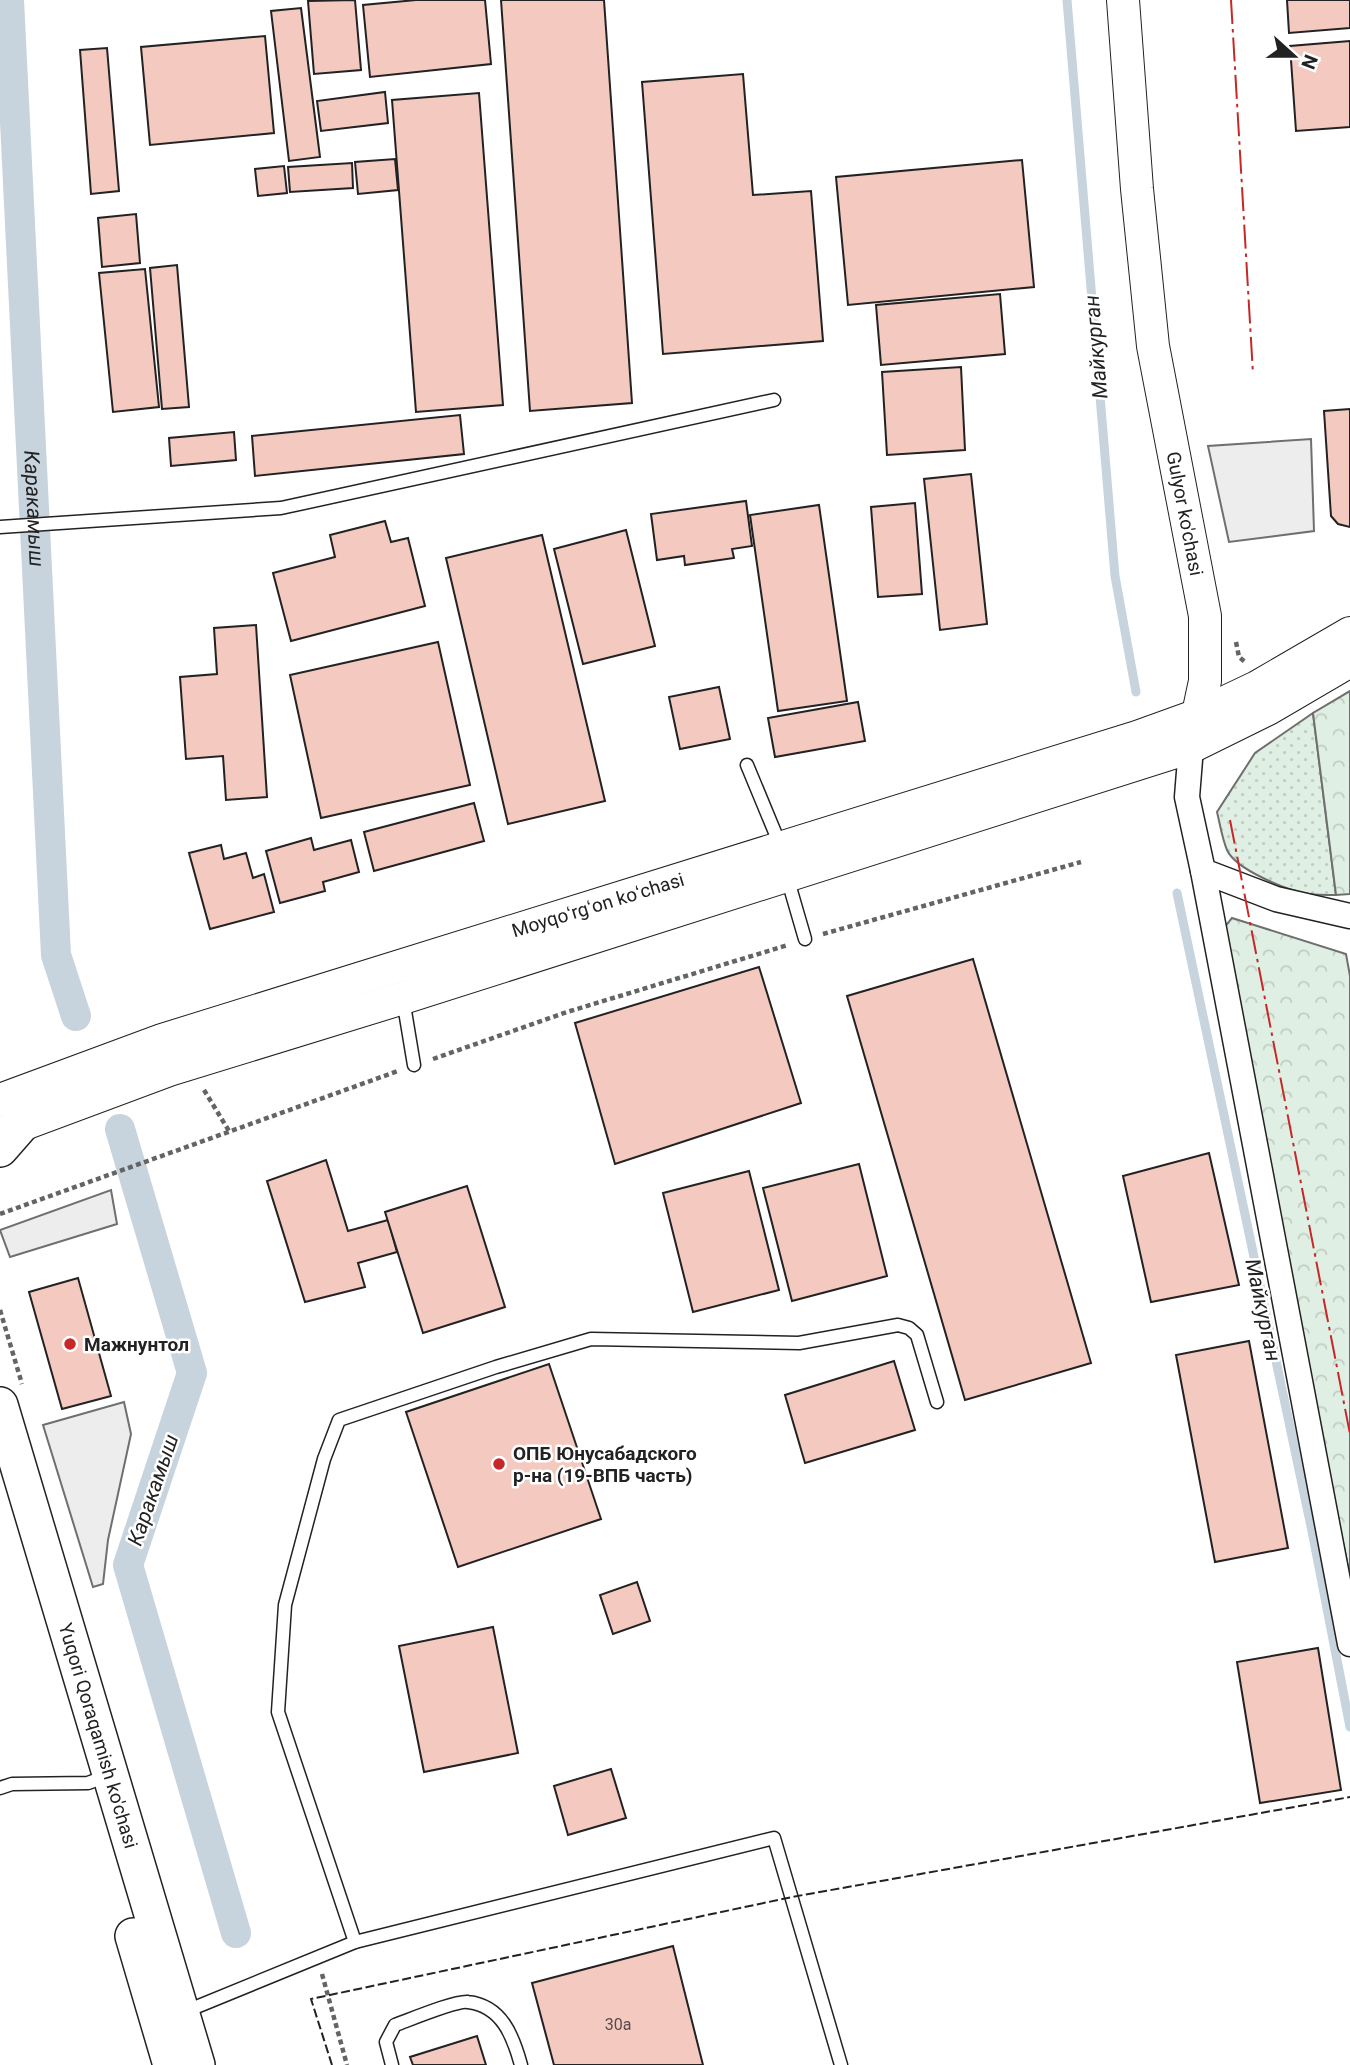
<svg xmlns="http://www.w3.org/2000/svg" width="1350" height="2065" viewBox="0 0 1350 2065" font-family="Roboto,sans-serif">
	<style>
		.grass { fill: url(#grass-dots); stroke: #6f6f6f; stroke-width: 2 }
		.forest { fill: url(#forest-crowns); stroke: #6f6f6f; stroke-width: 2 }
		.parking { fill: #ededed; stroke: #6f6f6f; stroke-width: 2 }
		.lines { fill: none; stroke-linecap: round; stroke-linejoin: round }
		.stream { stroke: #c7d3dd; stroke-width: 9 }
		.canal { stroke: #c7d3dd; stroke-width: 30 }
		.building { fill: #f3c9c0; stroke: #222; stroke-width: 2 }
		.service-casing { stroke: #222; stroke-width: 15 }
		.minor-casing { stroke: #222; stroke-width: 27 }
		.tertiary-casing { stroke: #222; stroke-width: 34 }
		.secondary-casing { stroke: #222; stroke-width: 38 }
		.path { stroke: #646464; stroke-width: 4.5; stroke-dasharray: 5 3.5; stroke-linecap: butt }
		.service { stroke: #fff; stroke-width: 12 }
		.minor { stroke: #fff; stroke-width: 24 }
		.tertiary { stroke: #fff; stroke-width: 32 }
		.secondary { stroke: #fff; stroke-width: 35 }
		.fence { stroke: #222; stroke-width: 2; stroke-dasharray: 9 3.5; stroke-linecap: butt }
		.power { stroke: #c62828; stroke-width: 2; stroke-dasharray: 24 5 3.5 5; stroke-linecap: butt }
		.poi-dot { fill: #c62828; stroke: #fff; stroke-width: 2.5 }
		.labels { text-anchor: middle; dominant-baseline: central; stroke-width: 5; stroke-linejoin: round; paint-order: stroke }
		.number-label { font-size: 16px; fill: #564c4a }
		.street-label { font-size: 19px; fill: #222; stroke: #fff }
		.poi-label { font-size: 19px; font-weight: bold; fill: #222; stroke: #fff; text-anchor: start }
		.water-label { font-size: 21px; font-style: italic; fill: #222; stroke: #fff }
	</style>
	<defs>
		<pattern id="grass-dots" width="8" height="8" patternUnits="userSpaceOnUse" patternTransform="scale(1.75)"><rect width="8" height="8" fill="#e0efe3"/><path d="M2 2h.1M6 6h.1" fill="none" stroke="#c0cdc2" stroke-width="1.8" stroke-linecap="round"/></pattern>
		<pattern id="forest-crowns" width="20" height="18" patternUnits="userSpaceOnUse" patternTransform="scale(1.75)"><rect width="20" height="18" fill="#e0efe3"/><path d="M2 6a3 3 0 1 1 6 0M12 15a3 3 0 1 1 6 0" fill="none" stroke="#c0cdc2"/></pattern>
	</defs>
	<rect width="100%" height="100%" fill="#fff"/>
	<path class="grass" d="M1313,713L1336,895C1327,895 1317,895 1308,894C1287,890 1236,870 1227,850C1222,838 1220,824 1217,812L1255,753Z"/>
	<g class="forest">
		<path d="M1350,691V894L1336,895L1313,713Z"/>
		<path d="M1232,918L1346,954L1350,976V1577L1220,933Z"/>
	</g>
	<g class="parking">
		<path d="M1311,439L1314,531L1229,542L1208,446Z"/>
		<path d="M111,1190L117,1224L10,1257L0,1230Z"/>
		<path d="M124,1402L131,1434L108,1540L103,1584L93,1587L43,1425Z"/>
	</g>
	<g class="lines">
		<g class="stream">
			<path d="M1067,0L1115,576L1136,692"/>
			<path d="M1177,893L1312,1531L1350,1727"/>
		</g>
		<g class="canal">
			<path id="s1" d="M9,0L56,955L76,1016"/>
			<path d="M120,1129L192,1373L128,1565L236,1933"/>
		</g>
	</g>
	<g class="building">
		<path d="M355,0L361,70L314,74L308,1Z"/>
		<path d="M416,0H485L491,64L370,77L363,5Z"/>
		<path d="M501,0H604L632,403L530,411Z"/>
		<path d="M1287,0H1350V28L1289,33Z"/>
		<path d="M301,8L320,157L289,161L271,11Z"/>
		<path d="M265,36L274,133L150,145L141,47Z"/>
		<path d="M1350,41V127L1296,131L1290,46Z"/>
		<path d="M107,48L119,191L91,194L80,50Z"/>
		<path d="M743,74L753,195L811,191L823,341L663,354L642,82Z"/>
		<path d="M385,92L388,123L321,131L317,101Z"/>
		<path d="M479,93L503,405L416,412L392,100Z"/>
		<path d="M395,159L398,190L358,194L355,162Z"/>
		<path d="M1022,160L1034,287L848,305L836,177Z"/>
		<path d="M352,163L353,188L290,192L288,167Z"/>
		<path d="M284,166L287,193L258,196L255,169Z"/>
		<path d="M136,214L140,263L102,267L98,218Z"/>
		<path d="M177,265L189,407L162,409L150,268Z"/>
		<path d="M145,269L159,407L113,412L99,273Z"/>
		<path d="M1000,294L1005,354L881,365L876,305Z"/>
		<path d="M961,367L965,450L887,455L882,372Z"/>
		<path d="M1350,409V527L1338,524L1331,516L1324,411Z"/>
		<path d="M460,415L464,454L255,476L252,436Z"/>
		<path d="M234,432L236,460L171,466L169,438Z"/>
		<path d="M971,474L987,624L940,630L924,479Z"/>
		<path d="M746,501L752,546L732,549L734,558L685,565L684,556L657,560L651,514Z"/>
		<path d="M915,503L922,594L878,597L871,507Z"/>
		<path d="M819,505L847,701L778,711L750,515Z"/>
		<path d="M385,521L391,542L408,538L425,606L291,641L273,573L335,557L330,535Z"/>
		<path d="M626,530L655,646L583,664L554,549Z"/>
		<path d="M542,535L605,801L508,824L446,558Z"/>
		<path d="M256,625L267,797L226,800L223,756L186,759L180,677L217,674L214,628Z"/>
		<path d="M438,642L470,785L321,818L290,675Z"/>
		<path d="M719,687L730,739L680,749L669,697Z"/>
		<path d="M858,702L865,741L775,757L768,718Z"/>
		<path d="M474,803L484,841L374,871L364,832Z"/>
		<path d="M311,838L314,850L351,840L359,872L323,882L325,891L280,903L266,851Z"/>
		<path d="M221,845L224,859L246,853L253,878L264,874L274,912L210,929L189,853Z"/>
		<path d="M973,959L1091,1363L965,1400L847,996Z"/>
		<path d="M759,967L801,1103L615,1164L575,1023Z"/>
		<path d="M1209,1153L1239,1285L1151,1302L1123,1176Z"/>
		<path d="M326,1160L348,1231L388,1220L397,1252L358,1263L365,1287L305,1302L267,1181Z"/>
		<path d="M859,1164L887,1276L792,1301L763,1188Z"/>
		<path d="M749,1171L779,1290L693,1312L663,1193Z"/>
		<path d="M467,1186L505,1307L423,1333L385,1212Z"/>
		<path d="M78,1278L111,1396L62,1409L29,1292Z"/>
		<path d="M1249,1341L1288,1548L1215,1562L1176,1355Z"/>
		<path d="M894,1361L915,1430L805,1463L785,1395Z"/>
		<path d="M549,1364L601,1519L458,1567L406,1412Z"/>
		<path d="M637,1582L650,1621L613,1634L600,1595Z"/>
		<path d="M493,1627L518,1753L424,1772L399,1646Z"/>
		<path d="M1318,1648L1341,1790L1260,1803L1237,1662Z"/>
		<path d="M611,1769L626,1818L568,1835L554,1786Z"/>
		<path d="M673,1946L703,2065H554L532,1983Z"/>
		<path d="M477,2036L486,2065H413L410,2057Z"/>
	</g>
	<g class="lines">
		<g class="service-casing">
			<g id="service">
				<path d="M0,527L281,508L774,400"/>
				<path d="M747,765L781,847"/>
				<path d="M787,877L805,939"/>
				<path d="M403,999L414,1065"/>
				<path d="M0,1788L12,1784L88,1783L107,1776"/>
				<path d="M355,1942L278,1712L285,1605L324,1459L339,1420L496,1367L591,1339L799,1343L898,1325L909,1328L917,1335L937,1402"/>
				<path d="M184,2012L355,1942L774,1838L841,2065"/>
				<path d="M392,2065L386,2042L395,2025C409,2020 457,2000 468,2002C502,2006 513,2036 521,2065"/>
			</g>
		</g>
		<g class="minor-casing">
			<g id="minor">
				<path d="M1191,747L1187,797L1203,871L1276,899L1350,916"/>
				<path d="M1203,871L1350,1644"/>
			</g>
		</g>
		<g class="tertiary-casing">
			<g id="tertiary">
				<path id="s2" d="M1123,0L1137,189L1153,346L1205,616V681L1195,728"/>
				<path d="M0,1100L162,1040L1137,737L1198,715L1257,687L1350,633"/>
				<path d="M0,1133L169,1070L403,998L1191,747L1268,709L1350,661"/>
			</g>
		</g>
		<g class="secondary-casing">
			<g id="secondary">
				<path d="M0,1149L21,1125"/>
				<path id="s3" d="M0,1405L197,2065"/>
				<path d="M133,1936L171,2065"/>
			</g>
		</g>
		<g class="path">
			<path d="M1236,642L1239,657L1245,662"/>
			<path d="M823,934L1081,862"/>
			<path d="M433,1059L567,1012L788,945"/>
			<path d="M204,1090L229,1131"/>
			<path d="M0,1214L398,1071"/>
			<path d="M0,1310L22,1384"/>
			<path d="M322,1974L347,2065"/>
		</g>
		<use href="#service" class="service"/>
		<use href="#minor" class="minor"/>
		<use href="#tertiary" class="tertiary"/>
		<use href="#secondary" class="secondary"/>
		<path class="fence" d="M332,2065L311,1999L792,1897L1350,1797"/>
		<g class="power">
			<path d="M1231,0L1253,374"/>
			<path d="M1230,820L1350,1434"/>
		</g>
	</g>
	<g class="poi-dot">
		<circle cx="70" cy="1344" r="7"/>
		<circle cx="499" cy="1464" r="7"/>
	</g>
	<g class="labels">
		<g class="number-label">
			<text x="618" y="2024">30a</text>
		</g>
		<g class="street-label">
			<text stroke="none"><textPath href="#s2" startOffset="518">Gulyor ko'chasi</textPath></text>
			<text transform="translate(598 905) rotate(-17)">Moyqoʻrgʻon koʻchasi</text>
			<text stroke="none"><textPath href="#s3" startOffset="345">Yuqori Qoraqamish ko'chasi</textPath></text>
		</g>
		<g class="poi-label">
			<text x="84" y="1344">Мажнунтол</text>
			<text x="513" y="1453">ОПБ Юнусабадского<tspan x="513" dy="22">р-на (19-ВПБ часть)</tspan></text>
		</g>
		<g class="water-label">
			<text transform="translate(1096 347) rotate(-95)">Майкурган</text>
			<text stroke="none"><textPath href="#s1" startOffset="509">Каракамыш</textPath></text>
			<text transform="translate(1263 1310) rotate(78)">Майкурган</text>
			<text transform="translate(153 1490) rotate(-71)">Каракамыш</text>
		</g>
	</g>
	<g transform="translate(1294 56) rotate(111)" stroke="#ffffff" stroke-width="5" paint-order="stroke">
	<path d="M0-5L12 26L0 18L-12 26Z" fill="#222222"/>
	<text y="-10" font-size="19" font-weight="bold" text-anchor="middle" fill="#222222">N</text>
	</g>
</svg>
